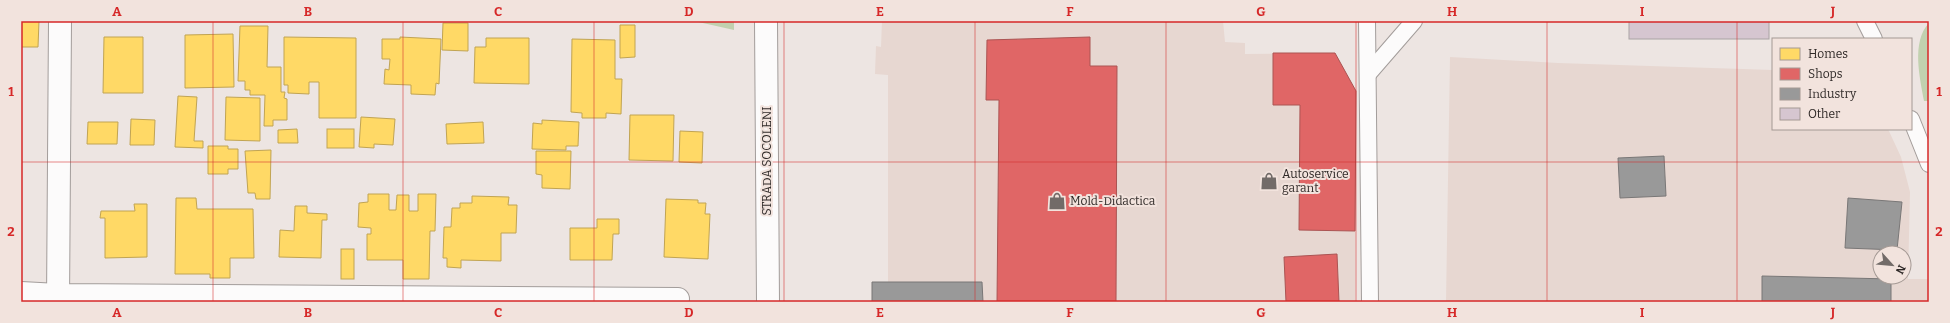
<svg xmlns="http://www.w3.org/2000/svg" width="1950" height="323" viewBox="0 0 1950 323" font-family="Bitter,serif">
	<style>
		.built { fill: #e7d7d1; fill-rule: evenodd }
		.green { fill: #c1d1af }
		.homes { fill: #ffd966; stroke: #c1a453 }
		.shops { fill: #e06666; stroke: #ab5453 }
		.industry { fill: #999; stroke: #797777 }
		.building { fill: #d6c6d0; stroke: #aaa4a4 }
		.lines { fill: none; stroke-linecap: round; stroke-linejoin: round }
		.lane-casing { stroke: #a39d9b; stroke-width: 18 }
		.street-casing { stroke: #a39d9b; stroke-width: 24 }
		.lane { stroke: #fcfbfb; stroke-width: 16 }
		.street { stroke: #fcfbfb; stroke-width: 22 }
		.grid { fill: none; stroke: #d62828; stroke-width: 1; stroke-opacity: 0.55 }
		.labels { text-anchor: middle; dominant-baseline: central; stroke-width: 4; stroke-linejoin: round; paint-order: stroke }
		.street-label { font-size: 12px; fill: #2f2927; stroke: #f2e3dd }
		.poi-label { font-size: 12px; fill: #2f2927; stroke: #f2e3dd; text-anchor: start }
		.neatline { fill: none; stroke: #d62828; stroke-width: 1.5 }
		.grid-label { font-size: 13px; text-anchor: middle; font-weight: bold; fill: #d62828 }
	</style>
	<rect width="100%" height="100%" fill="#ede5e2"/>
	<g class="built">
		<path d="M882,21H1223L1225,42L1245,43V54L1335,53L1356,91L1355,302H872V282H888V75L875,74L876,46L881,47Z"/>
		<path d="M1450,57L1558,63L1773,70V129H1888L1901,157L1910,192L1908,279H1929V302H1446ZM1880,253H1904V277H1880Z"/>
	</g>
	<g class="green">
		<path d="M694,21H734V30Z"/>
		<path d="M1929,23V101H1924C1920,78 1911,42 1929,23Z"/>
	</g>
	<g class="homes">
		<path d="M21,21H39L38,47H21Z"/>
		<path d="M443,23H468V51L442,50Z"/>
		<path d="M620,25H635V57L620,58Z"/>
		<path d="M240,26H268L267,67H281V92H285L284,98L287,99V120H273V126H264L265,95H250V90H245V81H238Z"/>
		<path d="M233,34L234,87L185,88V35Z"/>
		<path d="M104,37H143V93H103Z"/>
		<path d="M284,37L356,38V118H319V82H309V94L288,93V85H284Z"/>
		<path d="M400,37L441,39L439,84L436,83L435,95L411,94V85L384,84L385,69L389,70L390,59H382V39H400Z"/>
		<path d="M486,38H529V84L474,83L475,47H486Z"/>
		<path d="M572,39L615,40V79H622L621,114L606,113V118H582V113L571,112Z"/>
		<path d="M178,96L197,97L194,141H203V148L175,147Z"/>
		<path d="M226,97L260,98V141L225,140Z"/>
		<path d="M630,115H674L673,161L629,160Z"/>
		<path d="M361,117L395,119L393,145L374,144V148L359,147Z"/>
		<path d="M131,119L155,120L154,145H130Z"/>
		<path d="M542,120L579,122L578,146H566V150L532,149L533,123L542,124Z"/>
		<path d="M88,122H118L117,144H87Z"/>
		<path d="M483,122L484,143L447,144L446,124Z"/>
		<path d="M297,129L298,143H278V130Z"/>
		<rect x="327" y="129" width="27" height="19"/>
		<path d="M680,131L703,132L702,163L679,162Z"/>
		<path d="M208,146H228V149H238V169H228V174H208Z"/>
		<path d="M271,150L270,199H256L255,193H248L245,151Z"/>
		<path d="M536,151H571L570,189L542,188V175L536,174Z"/>
		<path d="M368,194H389V210H396L397,195H409V211H418V194H436L435,231H430L429,279H403V260H367V234H371V228L358,227L359,203L368,202Z"/>
		<path d="M472,196L509,197L508,205H517L516,233H501V261L461,260V268L447,267V258H443L444,227H451L452,208H460V203H472Z"/>
		<path d="M176,198H196L197,209H253L254,258H230V278H210V274H175Z"/>
		<path d="M666,199L698,200V203H706L705,214H710L708,259L664,257Z"/>
		<path d="M134,204H147V257L105,258V218H100L101,211H135Z"/>
		<path d="M295,206H307V213L327,214V220H322L321,258L279,257L280,230L294,231Z"/>
		<path d="M597,219H619V234H613L612,260H570V228H597Z"/>
		<rect x="341" y="249" width="13" height="30"/>
	</g>
	<g class="shops">
		<path d="M1090,37V66H1117L1116,302H997L999,100H986L987,40Z"/>
		<path d="M1273,53H1335L1356,91L1355,231L1299,230L1300,105H1273Z"/>
		<path d="M1337,254L1339,302H1286L1284,257Z"/>
	</g>
	<g class="industry">
		<path d="M1664,156L1666,196L1620,198L1618,158Z"/>
		<path d="M1848,198L1902,202L1897,250L1845,248Z"/>
		<path d="M1762,276L1891,279V302H1762Z"/>
		<path d="M872,282H982L983,302H872Z"/>
	</g>
	<rect class="building" x="1629" y="21" width="140" height="18"/>
	<g class="lines">
		<g class="lane-casing">
			<g id="lane">
				<path d="M1367,21L1370,302"/>
				<path d="M1865,21L1874,39"/>
				<path d="M1368,74L1414,21"/>
				<path d="M1911,119L1929,164"/>
			</g>
		</g>
		<g class="street-casing">
			<g id="street">
				<path d="M766,21L768,302"/>
				<path d="M21,293L58,295L678,299"/>
				<path d="M58,302L60,21"/>
			</g>
		</g>
		<use href="#lane" class="lane"/>
		<use href="#street" class="street"/>
	</g>
	<path class="grid" d="M213,21V302M403,21V302M594,21V302M784,21V302M975,21V302M1166,21V302M1356,21V302M1547,21V302M1737,21V302M21,162H1929"/>
	<defs>
		<g id="shop-bare" transform="scale(1.38)"><path d="M-5-2.5h2.3a2.7 3.5 0 0 1 5.4 0H5L5.5 6h-11ZM-1.5-2.5h3a1.5 2.3 0 0 0-3 0Z" fill="#726b68" stroke="#f2e3dd" stroke-width="2.5" paint-order="stroke"/></g>
	</defs>
	<g fill-rule="evenodd">
		<use href="#shop-bare" x="1269" y="181"/>
		<use href="#shop-bare" x="1057" y="201"/>
	</g>
	<g class="labels">
		<g class="street-label">
			<text transform="translate(767 161) rotate(-90)">STRADA SOCOLENI</text>
		</g>
		<g class="poi-label">
			<text x="1282" y="174">Autoservice<tspan x="1282" dy="14">garant</tspan></text>
			<text x="1070" y="201">Mold-Didactica</text>
		</g>
	</g>
	<rect width="1950" height="323" fill="none" stroke="#f2e3dd" stroke-width="44"/>
	<rect x="1772" y="38" width="140" height="92" fill="#f2e3dd" stroke="#a49994"/>
	<rect x="1780" y="48" width="20" height="12" fill="#ffd966" stroke="#a49994"/>
	<text x="1808" y="58" font-size="12" fill="#2f2927">Homes</text>
	<rect x="1780" y="68" width="20" height="12" fill="#e06666" stroke="#a49994"/>
	<text x="1808" y="78" font-size="12" fill="#2f2927">Shops</text>
	<rect x="1780" y="88" width="20" height="12" fill="#999999" stroke="#a49994"/>
	<text x="1808" y="98" font-size="12" fill="#2f2927">Industry</text>
	<rect x="1780" y="108" width="20" height="12" fill="#d6c6d0" stroke="#a49994"/>
	<text x="1808" y="118" font-size="12" fill="#2f2927">Other</text>
	<g transform="translate(1892 265) rotate(117)"><circle r="19" fill="#f2e3dd" stroke="#a49994"/>
	<path d="M0-3L7 15L0 10L-7 15Z" fill="#726b68"/>
	<text y="-6" font-size="11" font-weight="bold" text-anchor="middle" fill="#2f2927">N</text>
	</g>
	<rect x="22" y="22" width="1906" height="279" class="neatline"/>
	<g class="grid-label">
		<text x="117" y="16">A</text>
		<text x="308" y="16">B</text>
		<text x="498" y="16">C</text>
		<text x="689" y="16">D</text>
		<text x="880" y="16">E</text>
		<text x="1070" y="16">F</text>
		<text x="1261" y="16">G</text>
		<text x="1452" y="16">H</text>
		<text x="1642" y="16">I</text>
		<text x="1833" y="16">J</text>
		<text x="11" y="96">1</text>
		<text x="1939" y="96">1</text>
		<text x="11" y="236">2</text>
		<text x="1939" y="236">2</text>
		<text x="117" y="317">A</text>
		<text x="308" y="317">B</text>
		<text x="498" y="317">C</text>
		<text x="689" y="317">D</text>
		<text x="880" y="317">E</text>
		<text x="1070" y="317">F</text>
		<text x="1261" y="317">G</text>
		<text x="1452" y="317">H</text>
		<text x="1642" y="317">I</text>
		<text x="1833" y="317">J</text>
	</g>
</svg>
